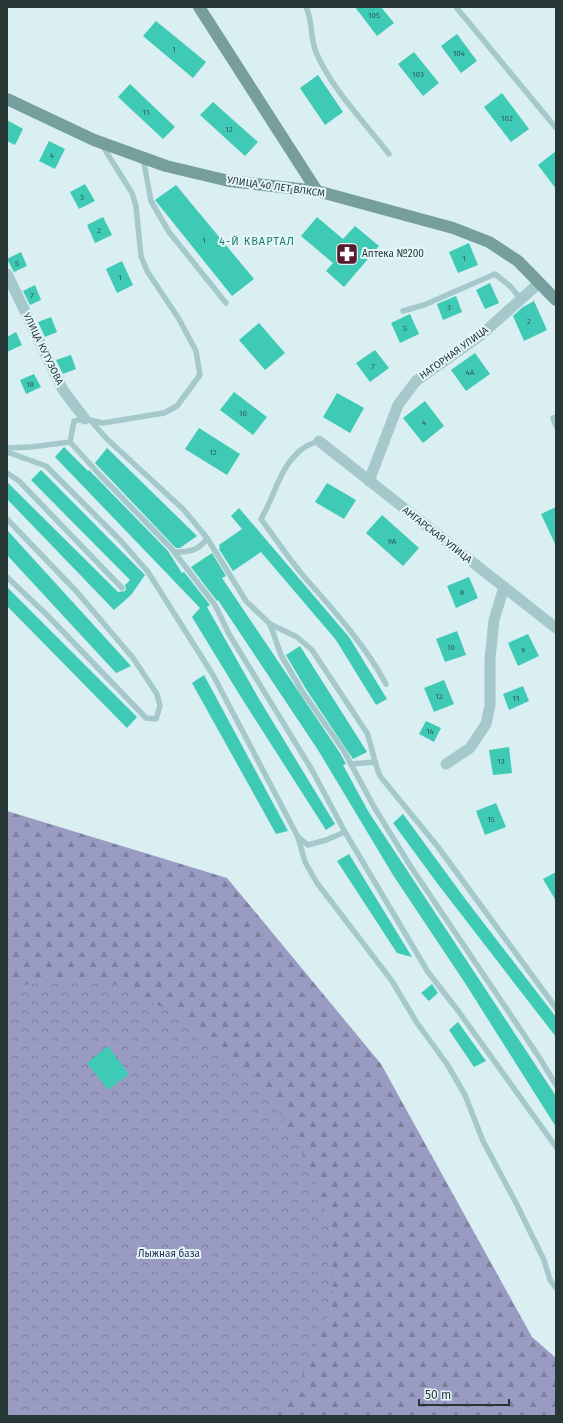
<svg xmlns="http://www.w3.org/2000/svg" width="563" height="1423" viewBox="0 0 563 1423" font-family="'Fira Sans',sans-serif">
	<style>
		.forest { fill: url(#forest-firs) }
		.park { fill: url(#park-crowns) }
		.building { fill: #3fcab5 }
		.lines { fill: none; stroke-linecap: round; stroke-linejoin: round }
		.lane { stroke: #a5c8cb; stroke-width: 5.5 }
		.street { stroke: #a5c8cb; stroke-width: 11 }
		.secondary { stroke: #769e9d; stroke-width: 12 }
		.labels { text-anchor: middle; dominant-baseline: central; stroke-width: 4; stroke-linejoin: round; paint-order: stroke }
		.number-label { font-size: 8px; fill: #2c5b55 }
		.street-label { font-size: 10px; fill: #263635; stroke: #e6f7fa }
		.poi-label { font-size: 10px; fill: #263635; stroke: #e6f7fa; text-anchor: start }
		.park-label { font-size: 10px; fill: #292a55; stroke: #e6f7fa }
		.neighbourhood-label { font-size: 11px; letter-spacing: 1px; fill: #1c7b6d; stroke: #e6f7fa }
	</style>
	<defs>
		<pattern id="forest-firs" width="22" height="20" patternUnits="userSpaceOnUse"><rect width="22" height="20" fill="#999bc2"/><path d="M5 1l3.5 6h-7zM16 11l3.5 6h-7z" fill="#7d7f9e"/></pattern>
		<pattern id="park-crowns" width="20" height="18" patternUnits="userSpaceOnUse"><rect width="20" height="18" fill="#999bc2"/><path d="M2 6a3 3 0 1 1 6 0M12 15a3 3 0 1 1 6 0" fill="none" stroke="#7d7f9e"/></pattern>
	</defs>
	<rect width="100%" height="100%" fill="#d9eff2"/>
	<path class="forest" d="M7,811L227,878L381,1064L532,1337L556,1358V1416H7Z"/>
	<path class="park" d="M57,978H101L181,1016L248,1071L276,1105L310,1168L332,1228L333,1303L301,1379L273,1416H7V985L16,987Z"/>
	<g class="building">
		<path d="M355,7H381L394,23L377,36Z"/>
		<path d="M156,21L206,62L193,78L143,36Z"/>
		<path d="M457,34L477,61L461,73L441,46Z"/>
		<path d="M414,52L439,83L423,96L398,64Z"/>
		<path d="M318,75L343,112L325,125L300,88Z"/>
		<path d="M130,84L175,127L163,139L118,97Z"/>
		<path d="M502,93L529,129L511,142L484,107Z"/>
		<path d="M213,102L258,142L245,156L200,115Z"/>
		<path d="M7,120L23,129L15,145L7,141Z"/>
		<path d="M49,141L65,149L55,169L39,161Z"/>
		<path d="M556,151V189L538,165Z"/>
		<path d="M85,184L95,201L79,209L70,192Z"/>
		<path d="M176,185L254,279L232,296L155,200Z"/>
		<path d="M103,217L112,235L95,243L87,225Z"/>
		<path d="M317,217L343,239L355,226L379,246L344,287L326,271L333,263L301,236Z"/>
		<path d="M469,243L478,265L458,273L449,252Z"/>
		<path d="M21,252L27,266L14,272L7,259Z"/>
		<path d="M122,261L133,285L117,293L106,269Z"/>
		<path d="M490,283L499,303L485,309L476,290Z"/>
		<path d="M35,285L41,300L30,305L23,291Z"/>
		<path d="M456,296L462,312L443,320L437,304Z"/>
		<path d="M534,301L547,330L524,341L513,316L523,307Z"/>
		<path d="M410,314L419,334L400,343L391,323Z"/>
		<path d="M51,317L57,332L45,337L38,322Z"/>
		<path d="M259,323L285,353L265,370L239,340Z"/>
		<path d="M16,332L22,345L7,352V337Z"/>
		<path d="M375,350L389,368L370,382L356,363Z"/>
		<path d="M475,353L490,374L466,391L451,370Z"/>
		<path d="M71,355L76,369L63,374L56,360Z"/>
		<path d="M34,374L41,387L26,394L20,380Z"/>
		<path d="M234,392L267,417L253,435L220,410Z"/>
		<path d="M337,393L364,408L350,433L323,417Z"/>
		<path d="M425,401L444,426L423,443L403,418Z"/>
		<path d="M199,428L240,454L227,475L185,449Z"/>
		<path d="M64,447L88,471L89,470L168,551L182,573L184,572L210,605L207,607L259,699L335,824L326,830L244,702L192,617L200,608L55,457Z"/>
		<path d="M107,448L197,536L180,548H176L95,463Z"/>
		<path d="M41,470L145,575L131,595L114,610L7,499V482L118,592L125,591L126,589L125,585L130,580L31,480Z"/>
		<path d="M327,483L356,500L344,519L315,502Z"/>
		<path d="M556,507V546L541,514Z"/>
		<path d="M239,508L349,637L387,699L376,705L336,640L261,552L233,571L219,549L220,548L219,545L242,529L231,516Z"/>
		<path d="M382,515L419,548L403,566L366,533Z"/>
		<path d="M7,530L131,666L116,673L7,555Z"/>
		<path d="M212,553L226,576L222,578L340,753L346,764L343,765L368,811L556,1096V1127L465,983L393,875L318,750L218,600L217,601L191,567Z"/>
		<path d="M469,577L478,598L456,608L447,586Z"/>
		<path d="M7,587L137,717L127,728L7,606Z"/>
		<path d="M457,631L466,655L445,662L436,639Z"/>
		<path d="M528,634L539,656L518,666L508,643Z"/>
		<path d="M300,646L367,752L353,759L306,689L286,655Z"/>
		<path d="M204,675L288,831L276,834L192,683Z"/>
		<path d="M444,680L454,704L434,712L424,688Z"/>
		<path d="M523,686L529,701L509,710L503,694Z"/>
		<path d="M426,721L441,728L434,742L419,734Z"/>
		<path d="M509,747L512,773L493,775L489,750Z"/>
		<path d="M496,803L506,827L485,835L476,811Z"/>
		<path d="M403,814L466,900L556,1017V1037L437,883L393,823Z"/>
		<path d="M349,854L412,957L397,953L337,861Z"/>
		<path d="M556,872V901L543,879Z"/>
		<path d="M432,984L438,993L429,1001L421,993Z"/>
		<path d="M458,1022L486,1061L474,1067L449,1030Z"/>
		<path d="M108,1046L129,1074L108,1090L87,1063Z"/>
	</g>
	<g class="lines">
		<g class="lane">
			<path d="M306,7C313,21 310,38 316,52C330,87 366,124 389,154"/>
			<path d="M456,7L556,128"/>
			<path d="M143,158L151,201L169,232L226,303"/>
			<path d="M403,311L424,305L495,274L510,286L521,299"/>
			<path d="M556,417L553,418L556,426"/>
			<path d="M91,421L107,439L184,510L207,538L246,601L270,624L281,655L302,691L344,751L374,807L411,867L539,1057L556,1085"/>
			<path d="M319,441C313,443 306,446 302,449C279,467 275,496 261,519C276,539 290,561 307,580C336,613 365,645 386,684"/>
			<path d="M70,442L99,474L171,548L215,605L229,634L312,770L345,832L428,972L459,1012L556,1147"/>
			<path d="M7,448L31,447L70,442L74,421L85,419L103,423L164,413L177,406L200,375L196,351L179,319L147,271L141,256L136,206L132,193L102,145"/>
			<path d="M7,452L46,466L121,541L148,572L213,675L298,837L308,845L326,840L345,832"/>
			<path d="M7,473L19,481L122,588"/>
			<path d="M7,519L77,592L133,658L157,694L160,706L156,719L146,718L47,615L7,577"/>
			<path d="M175,552C189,552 199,551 207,538"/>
			<path d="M270,624L297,637L312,650L367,733C372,747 374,762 380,776L438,847L556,1008"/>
			<path d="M351,764L374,762"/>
			<path d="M298,837L305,862L317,883L392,981L417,1023L447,1064L465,1095L483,1141L516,1203L544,1260L550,1280L556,1288"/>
		</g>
		<g class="street">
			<path d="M7,274L63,390L85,419"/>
			<path d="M319,441L556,628"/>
			<path d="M369,481L398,405L416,381L481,335L539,283"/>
			<path d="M446,764L470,748L486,724L490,705V659L494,620L504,587"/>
		</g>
		<g class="secondary">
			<path d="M199,7L317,191"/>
			<path d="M7,99L94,140L166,166L229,181L317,191L453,228L489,242L518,261L556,300"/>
		</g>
	</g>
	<defs>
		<g id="pharmacy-square" transform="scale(1.15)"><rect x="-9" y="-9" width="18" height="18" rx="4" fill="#591b2f" stroke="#e6f7fa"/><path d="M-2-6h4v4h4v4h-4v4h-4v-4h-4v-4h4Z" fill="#fff"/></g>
	</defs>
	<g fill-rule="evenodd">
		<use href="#pharmacy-square" x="347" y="254"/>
	</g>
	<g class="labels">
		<g class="number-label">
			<text x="374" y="15">105</text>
			<text x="174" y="49">1</text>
			<text x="459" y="53">104</text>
			<text x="418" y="74">103</text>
			<text x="146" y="112">11</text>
			<text x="507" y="118">102</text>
			<text x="229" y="129">12</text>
			<text x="52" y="155">4</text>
			<text x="82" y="197">3</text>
			<text x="99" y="230">2</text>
			<text x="204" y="240">1</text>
			<text x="464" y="258">1</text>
			<text x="17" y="263">5</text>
			<text x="120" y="277">1</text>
			<text x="32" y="295">7</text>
			<text x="449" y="307">3</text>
			<text x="529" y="321">2</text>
			<text x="405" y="328">5</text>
			<text x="373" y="366">7</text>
			<text x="470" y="372">4А</text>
			<text x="30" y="384">18</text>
			<text x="243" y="413">10</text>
			<text x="424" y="422">4</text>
			<text x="213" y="452">12</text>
			<text x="392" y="541">9А</text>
			<text x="462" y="592">8</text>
			<text x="451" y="647">10</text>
			<text x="523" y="650">9</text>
			<text x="439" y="696">12</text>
			<text x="516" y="698">11</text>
			<text x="430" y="731">14</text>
			<text x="501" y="761">13</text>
			<text x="491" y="819">15</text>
		</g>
		<g class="street-label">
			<text transform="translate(276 187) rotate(8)">УЛИЦА 40 ЛЕТ ВЛКСМ</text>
			<text transform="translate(43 349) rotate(64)">УЛИЦА КУТУЗОВА</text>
			<text transform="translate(454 353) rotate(-36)">НАГОРНАЯ УЛИЦА</text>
			<text transform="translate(437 535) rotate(38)">АНГАРСКАЯ УЛИЦА</text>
		</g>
		<g class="poi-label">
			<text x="362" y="254">Аптека №200</text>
		</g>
		<g class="park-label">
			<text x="169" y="1254">Лыжная база</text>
		</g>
		<g class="neighbourhood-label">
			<text x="257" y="241">4-Й КВАРТАЛ</text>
		</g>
	</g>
	<rect width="563" height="1423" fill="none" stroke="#263635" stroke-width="16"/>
	<path d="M419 1399v6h90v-6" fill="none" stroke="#263635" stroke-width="2"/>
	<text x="425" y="1399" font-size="12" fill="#263635" stroke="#e6f7fa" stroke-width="3" paint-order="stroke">50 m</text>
</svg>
